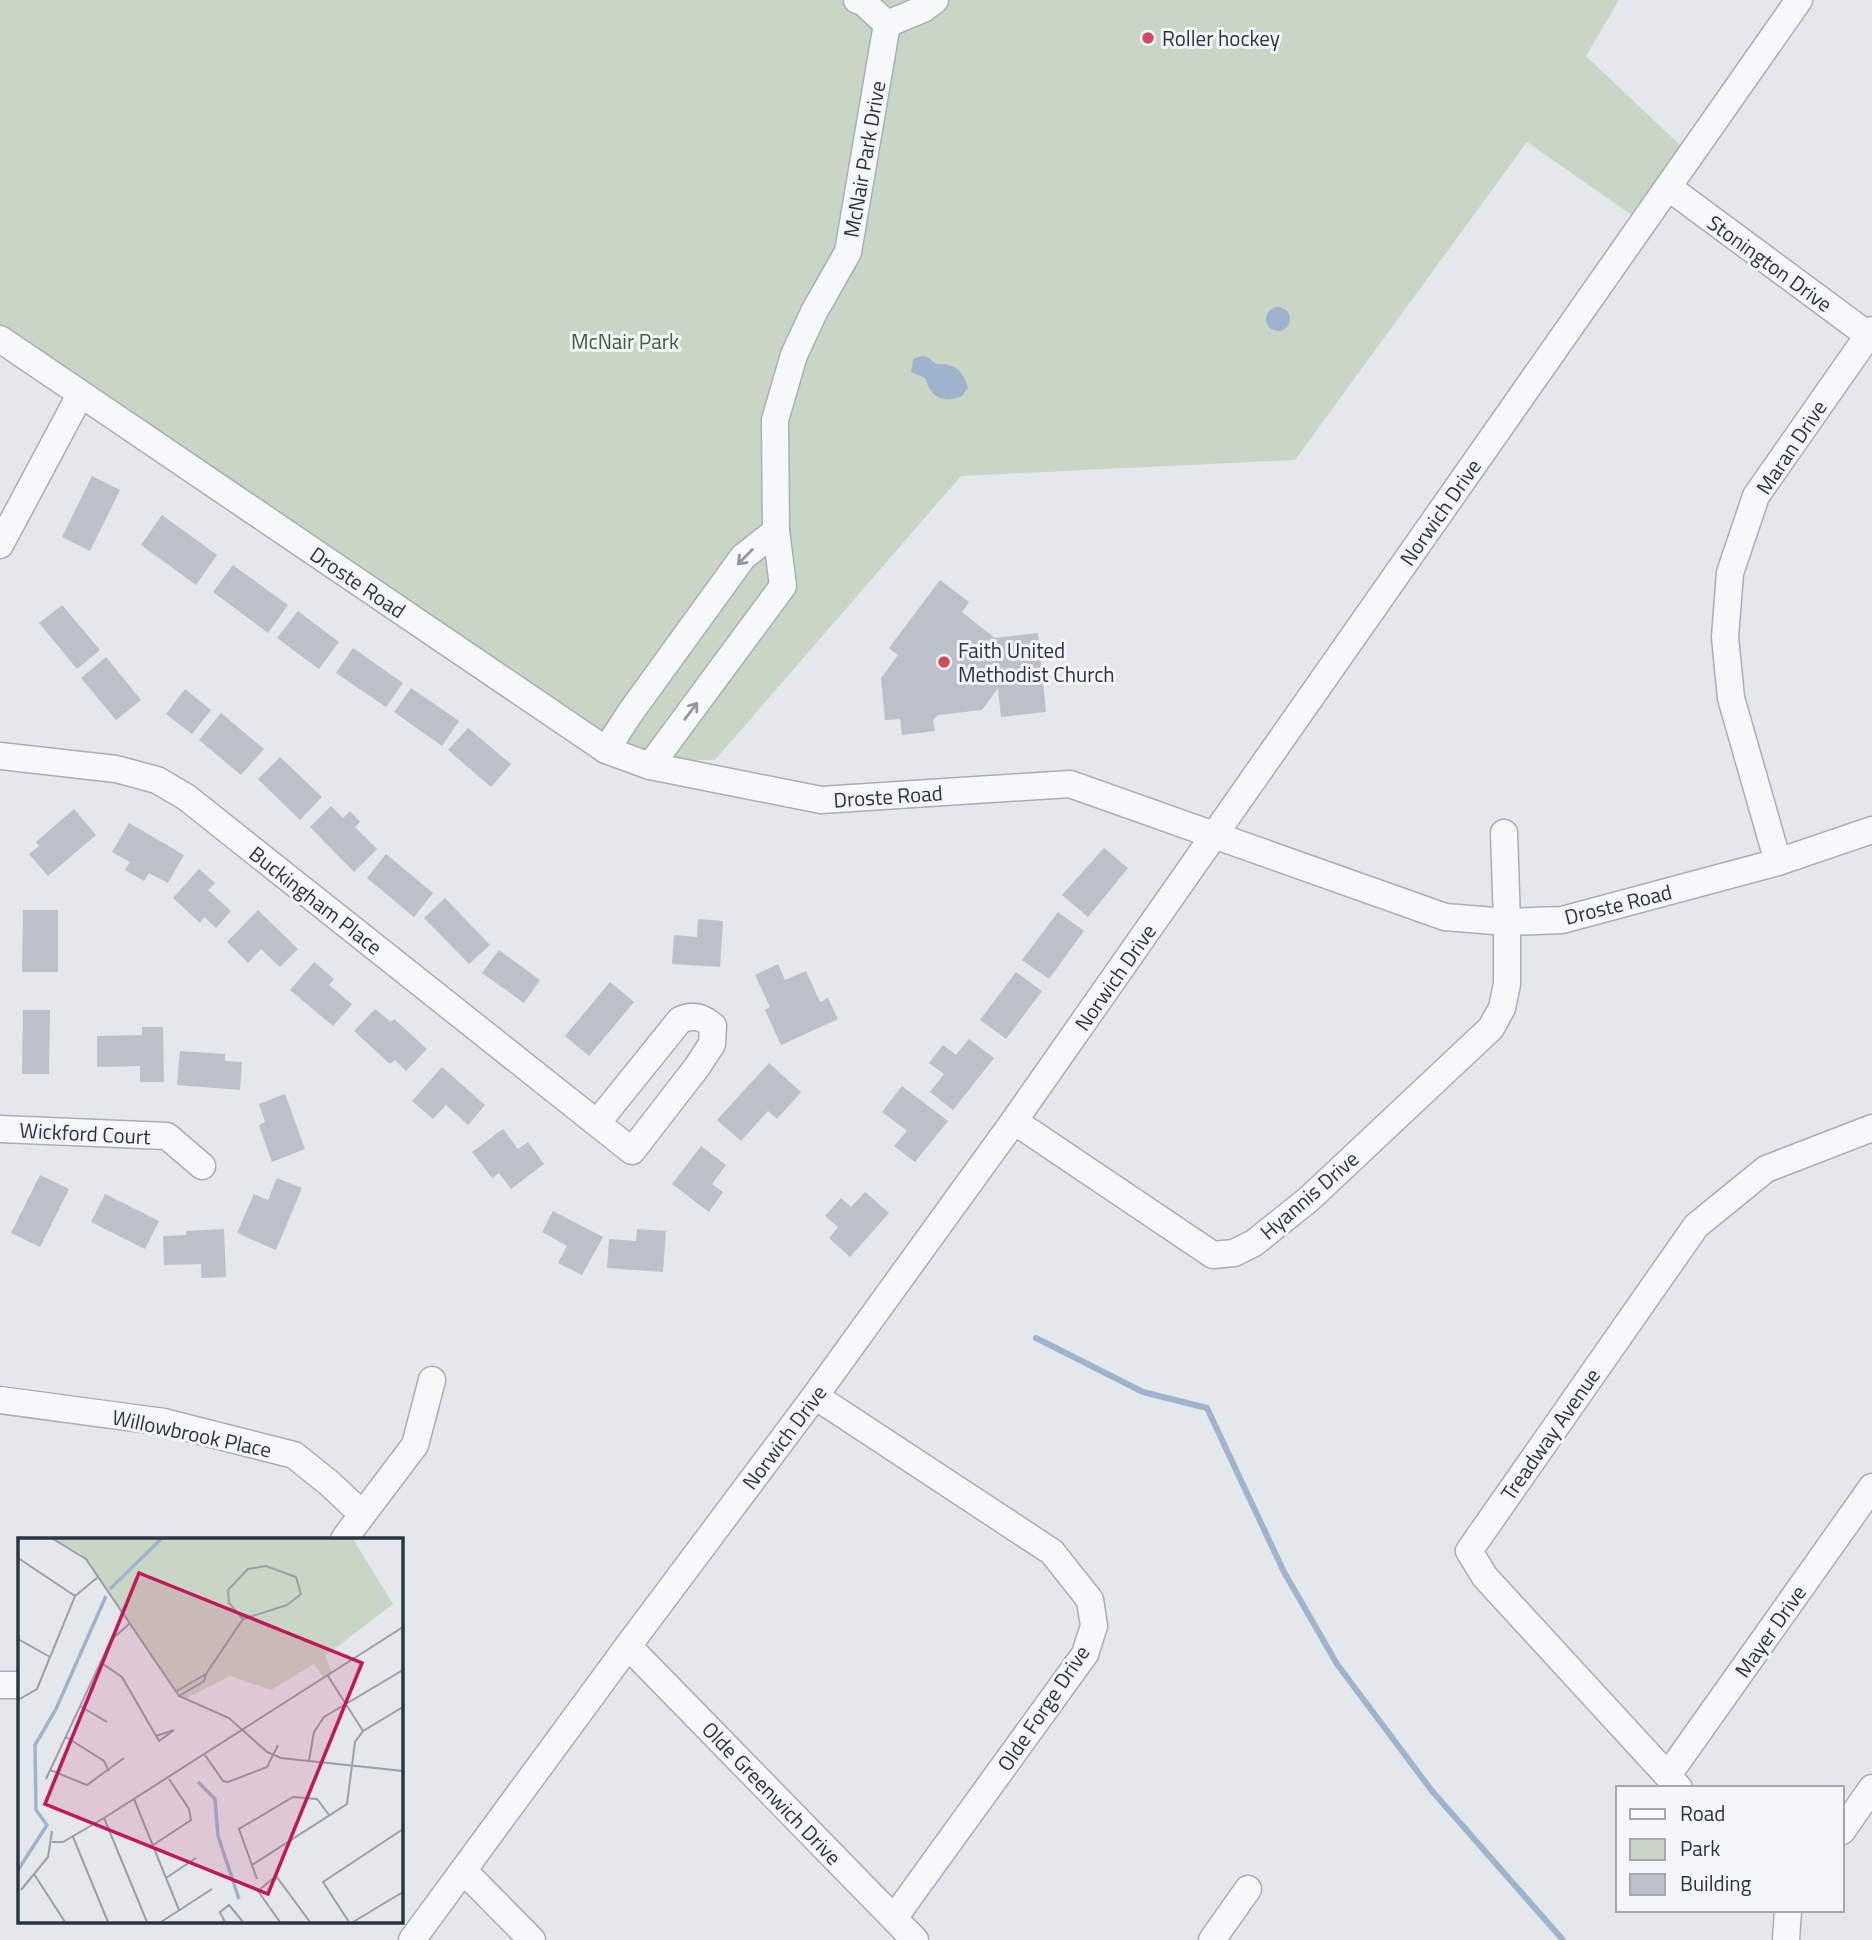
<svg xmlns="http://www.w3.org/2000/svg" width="1872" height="1940" viewBox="0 0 1872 1940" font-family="'Titillium Web',sans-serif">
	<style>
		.green { fill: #c9d6c5 }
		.water { fill: #9fb4cc }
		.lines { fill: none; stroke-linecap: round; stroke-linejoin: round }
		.stream { stroke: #9fb4cc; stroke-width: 6 }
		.building { fill: #bbc0ca }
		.minor-casing { stroke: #a9aeb7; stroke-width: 29 }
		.minor { stroke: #f7f8fa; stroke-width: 26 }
		.oneway { stroke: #9196a0 }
		.poi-dot { fill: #d1495b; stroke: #f4f6f9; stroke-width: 2.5 }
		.labels { text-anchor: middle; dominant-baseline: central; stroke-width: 6; stroke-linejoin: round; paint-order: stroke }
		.poi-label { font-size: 21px; fill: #2b3445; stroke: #f4f6f9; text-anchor: start }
		.street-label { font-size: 21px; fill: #2b3445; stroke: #f4f6f9 }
		.park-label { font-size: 21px; fill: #3f6138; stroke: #f4f6f9 }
		.inset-river { fill: none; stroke: #9fb4cc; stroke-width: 3.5 }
		.inset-road { fill: none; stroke: #9a9fa9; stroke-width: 2 }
		.view { fill: #c2185b; fill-opacity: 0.15; stroke: #c2185b; stroke-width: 3.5 }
		.inset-edge { fill: none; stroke: #2b3445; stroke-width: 3.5 }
	</style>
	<rect width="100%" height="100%" fill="#e4e7ec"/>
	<path class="green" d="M0,0H1619L1586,56L1683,148L1633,216L1527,142L1295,460L961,476L715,760H633L0,339Z"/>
	<g class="water">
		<circle cx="1278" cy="319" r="12"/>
		<path d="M922,356L928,357L936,364C955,364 962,369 968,388L962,396C943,404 931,398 925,378L911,372L913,359Z"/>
	</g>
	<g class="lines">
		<path class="stream" d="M1036,1338L1143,1392L1207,1408L1284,1572L1337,1664L1432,1791L1563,1940"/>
	</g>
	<g class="building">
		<path d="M92,476L120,490L90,551L62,537Z"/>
		<path d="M162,515L217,555L196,585L141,545Z"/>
		<path d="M233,565L288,605L268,633L213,592Z"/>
		<path d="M940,580L969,602L962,612L995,638L1038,633L1046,712L1001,717L998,688L982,710L938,715L933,720L935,731L902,735L900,719L885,720L881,678L898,655L889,648Z"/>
		<path d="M62,605L100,650L77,669L39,623Z"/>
		<path d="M298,611L339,642L319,669L277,638Z"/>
		<path d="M353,648L403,683L386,707L336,673Z"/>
		<path d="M106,657L141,700L116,720L81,678Z"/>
		<path d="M411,688L459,721L442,746L394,712Z"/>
		<path d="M185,689L211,710L192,734L166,714Z"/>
		<path d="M221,713L264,749L241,775L199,740Z"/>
		<path d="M468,728L511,764L491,787L448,750Z"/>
		<path d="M280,757L322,797L300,820L258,779Z"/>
		<path d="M331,806L343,818L350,811L360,822L355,827L377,849L354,872L310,827Z"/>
		<path d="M74,809L96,835L48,876L29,854L39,846L36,842Z"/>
		<path d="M129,823L184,855L168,883L149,873L144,881L125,870L130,862L112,852Z"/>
		<path d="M1104,848L1128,868L1088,917L1062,895Z"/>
		<path d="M386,854L433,893L414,917L367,878Z"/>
		<path d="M199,869L215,883L208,890L231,911L216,928L204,917L200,923L173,898Z"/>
		<path d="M445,898L490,945L469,964L424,918Z"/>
		<path d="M23,910H58V972H22Z"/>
		<path d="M258,910L298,949L280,967L261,949L248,963L227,942Z"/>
		<path d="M1058,912L1084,931L1049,979L1022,960Z"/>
		<path d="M698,919L723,921L720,967L672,964L674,935L697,937Z"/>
		<path d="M499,950L540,980L524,1003L482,973Z"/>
		<path d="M314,962L334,979L329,985L352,1004L333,1026L290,990Z"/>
		<path d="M778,964L785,980L806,971L820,1002L828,998L838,1019L781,1045L765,1010L770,1007L755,975Z"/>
		<path d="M1016,972L1042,991L1006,1039L980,1020Z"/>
		<path d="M610,982L634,1002L589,1056L565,1036Z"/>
		<path d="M375,1009L391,1022L394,1019L427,1049L406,1071L395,1060L390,1064L354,1031Z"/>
		<path d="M23,1010H50L49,1074H22Z"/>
		<path d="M142,1027H163L164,1082H140V1066L97,1067V1036L142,1035Z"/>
		<path d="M969,1039L994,1058L953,1110L930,1092L944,1074L929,1063L943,1045L956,1055Z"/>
		<path d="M180,1051L225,1054V1061L242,1062L240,1090L177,1085Z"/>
		<path d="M769,1063L801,1092L777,1119L768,1111L741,1141L717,1120Z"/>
		<path d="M442,1067L485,1105L468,1125L446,1105L433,1119L412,1101Z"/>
		<path d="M902,1086L948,1121L915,1162L894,1146L907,1131L882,1112Z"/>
		<path d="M285,1094L305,1149L272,1162L259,1125L265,1122L259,1104Z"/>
		<path d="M503,1129L518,1149L528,1142L544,1164L511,1189L499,1173L492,1178L472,1152Z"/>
		<path d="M701,1146L726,1165L712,1184L723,1192L709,1212L672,1184Z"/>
		<path d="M40,1175L69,1189L40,1247L11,1233Z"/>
		<path d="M277,1178L302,1188L276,1250L237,1233L254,1194L268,1200Z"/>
		<path d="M865,1192L889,1213L850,1257L829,1238L838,1227L825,1216L841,1198L851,1207Z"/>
		<path d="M105,1194L159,1221L145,1249L91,1222Z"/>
		<path d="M553,1211L603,1237L582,1275L558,1263L567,1246L542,1232Z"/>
		<path d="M224,1229L226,1277L201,1278V1264L164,1265L163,1236L186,1235V1231Z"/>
		<path d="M637,1229L666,1231L663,1272L607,1268L609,1239L636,1241Z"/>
	</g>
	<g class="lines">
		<g class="minor-casing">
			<g id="minor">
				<path d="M857,0L863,2L887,24L923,9L935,0"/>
				<path d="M1668,187L1872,338"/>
				<path d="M0,339L606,750L650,766L821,800L1070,784L1445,917L1507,922L1562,920L1778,862L1872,830"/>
				<path d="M776,531L775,420L794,355L814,312L848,252L887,24"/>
				<path d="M0,545L80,395"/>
				<path d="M606,750L630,713L743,557L776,531L783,586L650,766"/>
				<path d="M0,756L116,769L157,780L186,797L632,1151L697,1067L712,1044L713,1026C703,1017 693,1014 680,1020L597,1123"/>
				<path d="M1778,862L1731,698L1725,637L1730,573L1756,496L1872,330"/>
				<path d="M1014,1121L1213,1255L1234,1253L1254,1243L1309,1199L1491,1028L1502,1008L1507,984V922L1504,833"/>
				<path d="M0,1129L167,1136L202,1166"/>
				<path d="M815,1396L1052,1552L1090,1600L1094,1626L1085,1654L894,1918"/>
				<path d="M0,1400L164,1422L294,1455L329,1483L362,1514"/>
				<path d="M344,1539L415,1445L432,1380"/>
				<path d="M628,1646L915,1940"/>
				<path d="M0,1685H19"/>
				<path d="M1668,1775L1872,1487"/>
				<path d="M1679,1788L1485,1577L1469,1551L1696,1226L1766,1169L1872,1128"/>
				<path d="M1842,1831L1872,1788"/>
				<path d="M464,1871L532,1940"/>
				<path d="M412,1940L628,1646L815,1396L1014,1121L1799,0"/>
				<path d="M1212,1940L1248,1889"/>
				<path d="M1786,1940L1788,1910"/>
			</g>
		</g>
		<use href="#minor" class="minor"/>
	</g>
	<defs><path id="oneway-shaft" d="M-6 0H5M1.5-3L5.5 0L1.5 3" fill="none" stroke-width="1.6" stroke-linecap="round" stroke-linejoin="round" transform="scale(1.75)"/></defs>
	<g class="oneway">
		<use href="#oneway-shaft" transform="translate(745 557) rotate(134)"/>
		<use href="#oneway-shaft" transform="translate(691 711) rotate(-53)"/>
	</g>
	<g class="poi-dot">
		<circle cx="1148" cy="38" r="7"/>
		<circle cx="944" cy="662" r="7"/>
	</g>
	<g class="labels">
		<g class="poi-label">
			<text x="1162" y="38">Roller hockey</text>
			<text x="958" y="650">Faith United<tspan x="958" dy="24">Methodist Church</tspan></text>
		</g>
		<g class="street-label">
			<text transform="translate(864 159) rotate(-80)">McNair Park Drive</text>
			<text transform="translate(1770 263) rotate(36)">Stonington Drive</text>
			<text transform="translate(1791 447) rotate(-56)">Maran Drive</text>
			<text transform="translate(1440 512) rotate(-55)">Norwich Drive</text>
			<text transform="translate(358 582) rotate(34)">Droste Road</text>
			<text transform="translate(888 796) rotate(-4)">Droste Road</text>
			<text transform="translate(316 900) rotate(38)">Buckingham Place</text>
			<text transform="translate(1618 904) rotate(-14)">Droste Road</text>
			<text transform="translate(1115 977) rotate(-55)">Norwich Drive</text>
			<text transform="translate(85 1133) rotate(3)">Wickford Court</text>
			<text transform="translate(1309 1195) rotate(-41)">Hyannis Drive</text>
			<text transform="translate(192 1433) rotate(12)">Willowbrook Place</text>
			<text transform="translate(1550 1434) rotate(-55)">Treadway Avenue</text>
			<text transform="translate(784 1437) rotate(-53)">Norwich Drive</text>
			<text transform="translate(1770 1631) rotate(-55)">Mayer Drive</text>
			<text transform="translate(1043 1708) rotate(-56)">Olde Forge Drive</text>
			<text transform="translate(772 1793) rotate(46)">Olde Greenwich Drive</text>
		</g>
		<g class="park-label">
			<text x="625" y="341">McNair Park</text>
		</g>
	</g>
	<g transform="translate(18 1538)">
		<rect width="385" height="385" fill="#e4e7ec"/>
		<path d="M34,1H335L375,66L307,118L314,134L305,139L296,126L253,152L212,138L169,160L160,156L62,15Z" fill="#c9d6c5"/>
		<path class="inset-river" d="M92,51L143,1M180,244L197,261L200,298L221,361M0,332L29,287L18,272L17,207L38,171L88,58"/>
		<path class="inset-road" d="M35,1L68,21L161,158L211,180L249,214L263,220L385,233M0,20L57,58M248,28L278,39L283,56L269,67L225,81L211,65L210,52L230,31ZM0,101L32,119M82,124L104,139L141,203L156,192L138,198M188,136L225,81M310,138L345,193M157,154L188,136L186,143L161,158M0,162L19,151L57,58L80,39M62,168L89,184M48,199L86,223L91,233M187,217L205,243L210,244L249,229L260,207M291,223L296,194L306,179L385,132M32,232L69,247L106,220M28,241L93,102L111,86M116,261L161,372M86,280L129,384M55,299L90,384M34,304H45L86,280L385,89M135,307L173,282L171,271L151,241M234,327L329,266L337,204L345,193L385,169M16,336L47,384M148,340L178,320M239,341L221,291L275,259L299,261L311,277M3,352L30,319L34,293M143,384L194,351M207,384L202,374L211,367L225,384M262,384L240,353L258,338L292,384M331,384L305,344L385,291M335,384L385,354"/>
		<path class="view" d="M121,35L344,125L250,356L27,266Z"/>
		<rect width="385" height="385" class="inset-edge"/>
	</g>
	<rect x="1616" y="1786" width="228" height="126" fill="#f4f6f9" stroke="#a4a8b1" stroke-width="2"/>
	<rect x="1630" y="1809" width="35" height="10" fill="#f7f8fa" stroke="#a4a8b1" stroke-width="2"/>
	<text x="1680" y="1821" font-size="21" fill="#2b3445">Road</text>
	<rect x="1630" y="1839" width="35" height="21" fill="#c9d6c5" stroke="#a4a8b1" stroke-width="2"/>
	<text x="1680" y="1856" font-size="21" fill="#2b3445">Park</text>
	<rect x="1630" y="1874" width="35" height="21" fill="#bbc0ca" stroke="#a4a8b1" stroke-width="2"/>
	<text x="1680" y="1891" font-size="21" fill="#2b3445">Building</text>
</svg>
